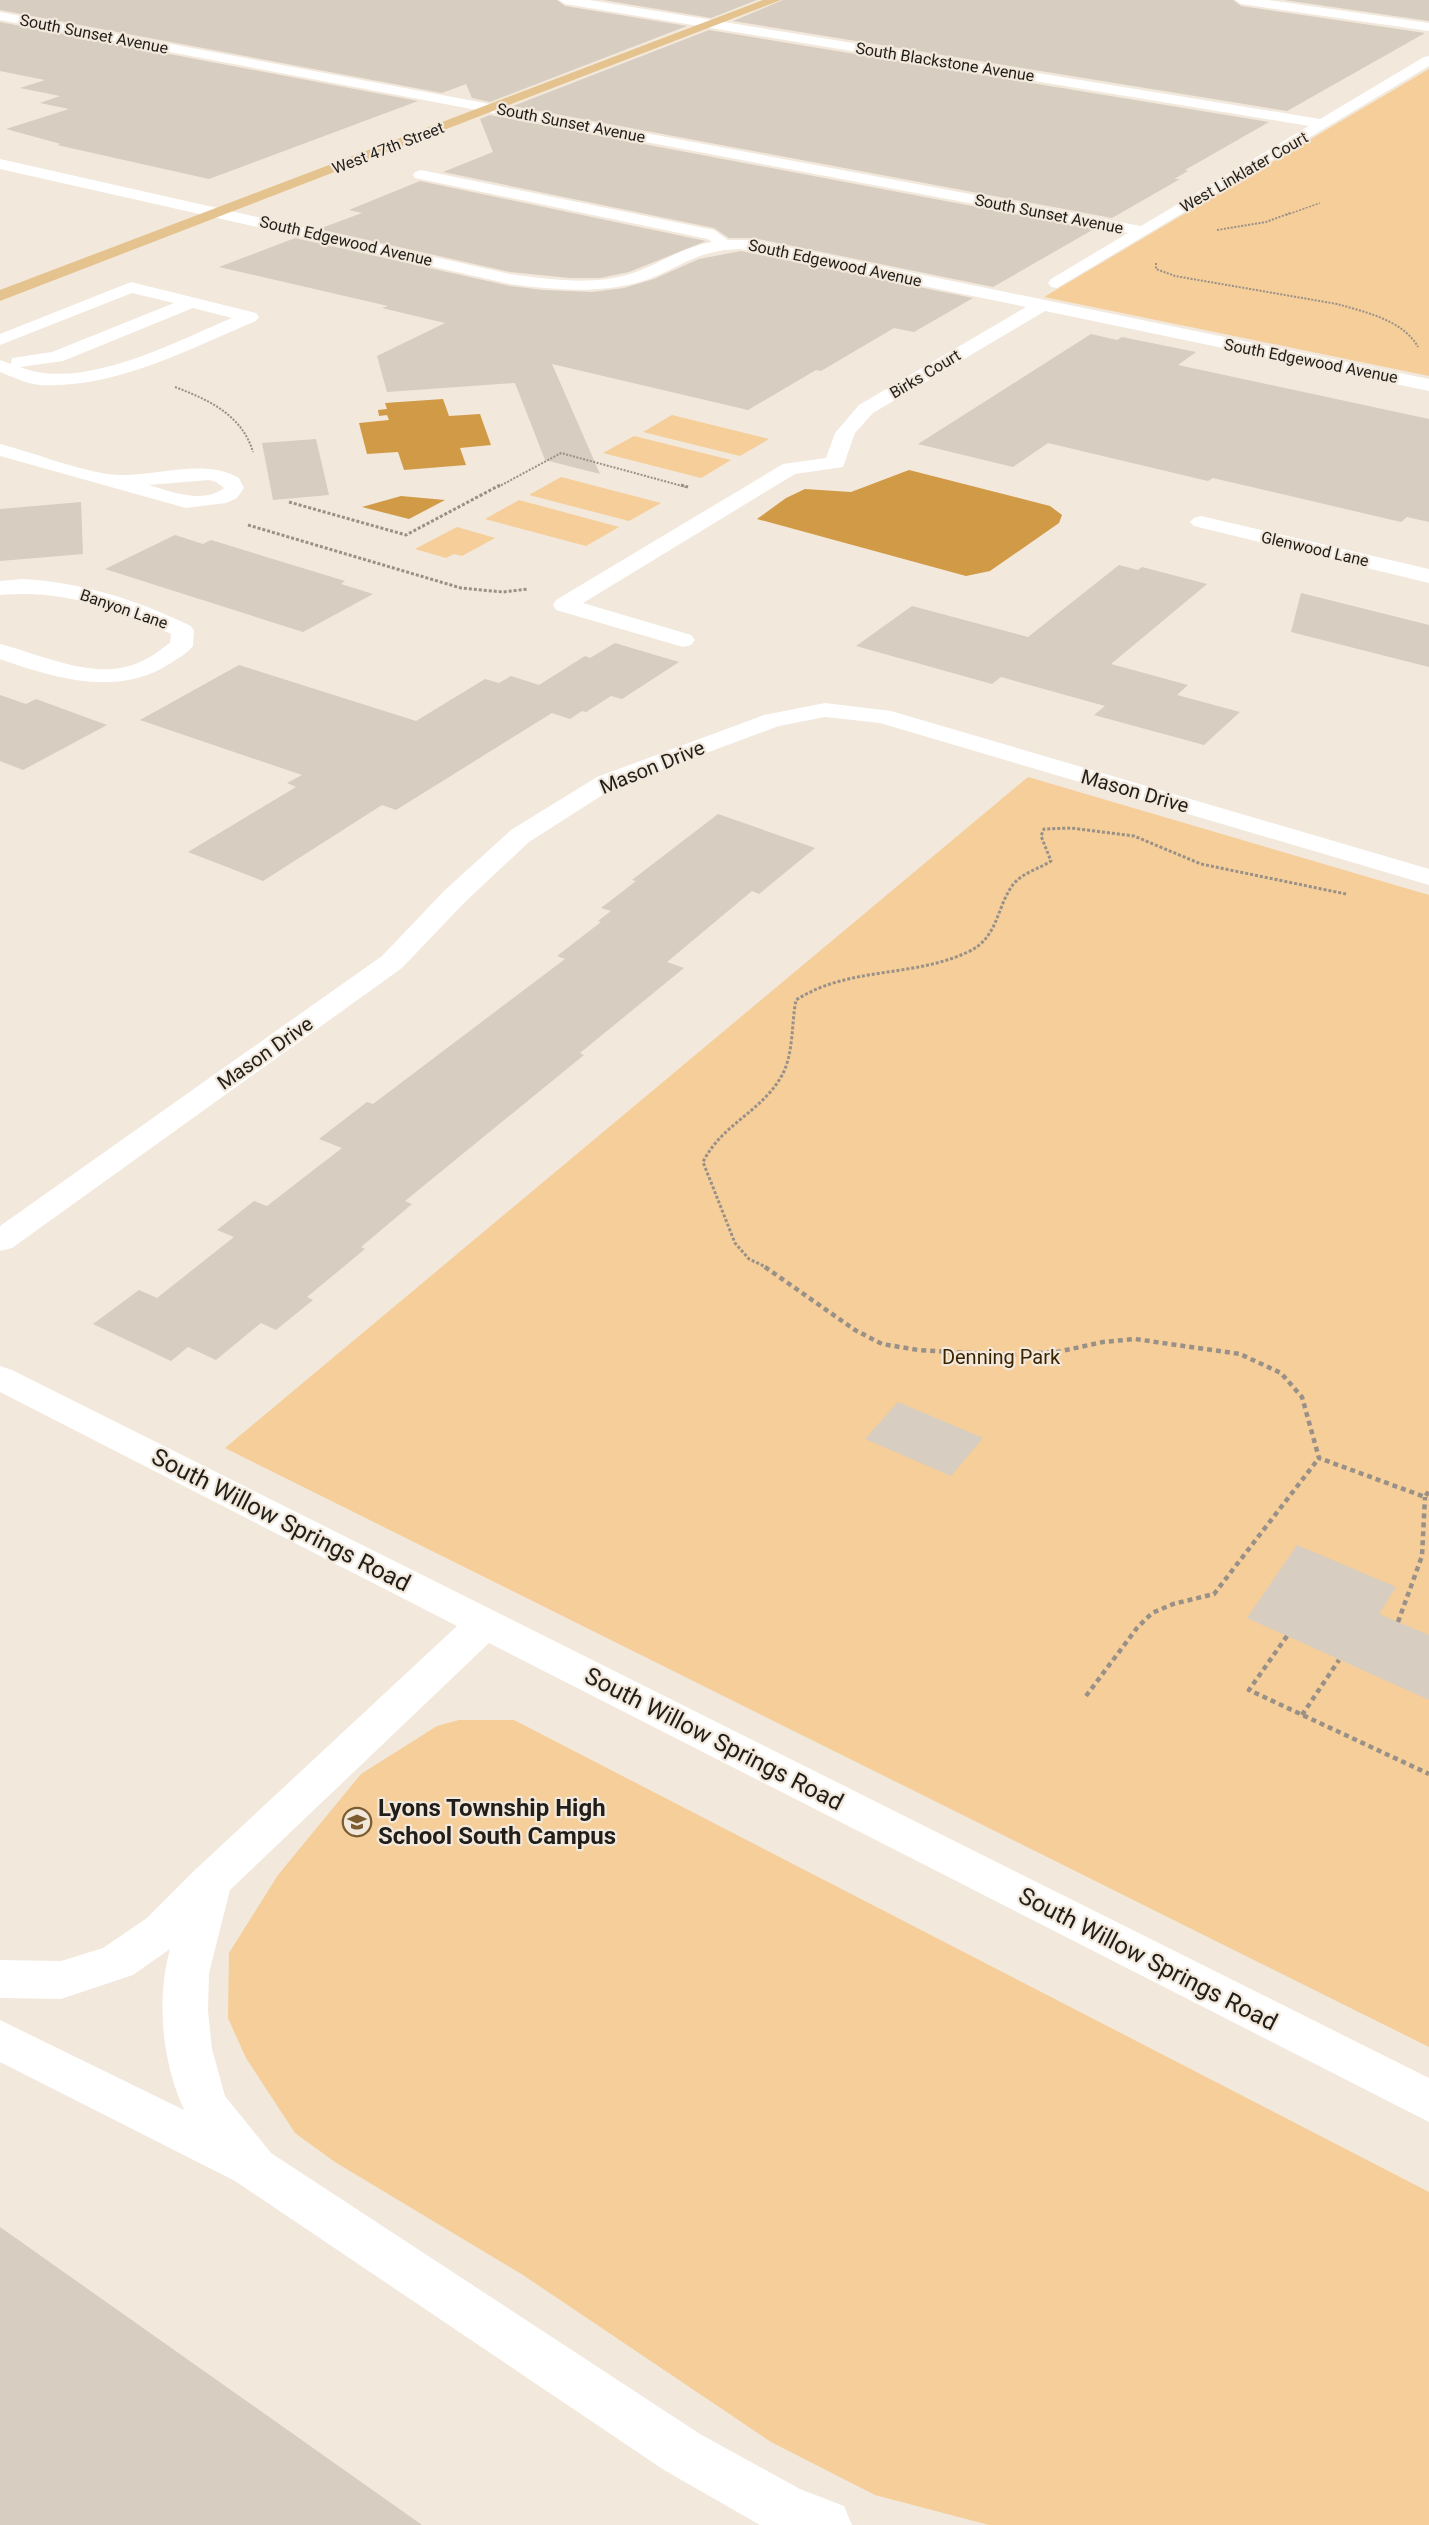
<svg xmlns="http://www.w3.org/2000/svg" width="1429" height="2525" viewBox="0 0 1429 2525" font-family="Roboto,sans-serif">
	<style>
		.green { fill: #f5ce9a }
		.water { fill: #d19a46 }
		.building { fill: #d7cdc0 }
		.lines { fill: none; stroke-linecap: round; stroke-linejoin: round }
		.path-far3 { stroke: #999188; stroke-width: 1.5; stroke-dasharray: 2 1.5; stroke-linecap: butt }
		.path-far2 { stroke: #999188; stroke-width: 2; stroke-dasharray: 2 1.5; stroke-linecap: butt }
		.path-far1 { stroke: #999188; stroke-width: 3; stroke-dasharray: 3 2; stroke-linecap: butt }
		.path { stroke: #999188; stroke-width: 4.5; stroke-dasharray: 5 4; stroke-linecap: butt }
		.minor { fill: #fff; fill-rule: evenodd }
		.major { fill: #e5c38e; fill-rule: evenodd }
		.labels { text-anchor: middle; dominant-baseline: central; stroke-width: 4.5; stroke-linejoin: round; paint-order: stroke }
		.far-street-label { font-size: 16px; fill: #211d19; stroke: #f2e8db }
		.street-label { font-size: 20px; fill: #211d19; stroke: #f2e8db }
		.park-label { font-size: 20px; fill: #3a2400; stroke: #f2e8db }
		.near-street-label { font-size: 24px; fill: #211d19; stroke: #f2e8db }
		.near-poi-label { font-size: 24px; font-weight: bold; fill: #211d19; stroke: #f2e8db; text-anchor: start }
	</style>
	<rect width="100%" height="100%" fill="#f2e8db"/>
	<g class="green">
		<path d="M1429,69V376L1044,297Z"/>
		<path d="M672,415L769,439L740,456L643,432Z"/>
		<path d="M634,436L731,460L701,478L603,453Z"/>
		<path d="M561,477L661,503L629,521L529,495Z"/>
		<path d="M519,500L619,527L586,546L485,519Z"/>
		<path d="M457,527L495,538L462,556L454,554L446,558L415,549Z"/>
		<path d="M1028,777L1429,895V2047L225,1448Z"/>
		<path d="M459,1720H514L1429,2192V2525H989L875,2495L771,2442L523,2275L335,2162L295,2133L246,2058L228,2018L229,1953L278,1875L361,1774L437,1726Z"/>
	</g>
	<g class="water">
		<path d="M443,399L449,416L480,414L491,445L460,448L466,465L404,470L398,452L367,454L359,423L389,420L387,415L379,416L378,410L387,409L385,403Z"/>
		<path d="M909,470L1050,506L1062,515L1059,523L990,571L966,576L757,519L786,498L805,489L851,492Z"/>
		<path d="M401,496L445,500L409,519L362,507Z"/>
	</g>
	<g class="building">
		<path d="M0,0H557L565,6L687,26L490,102L472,98L466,84L442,93L0,10Z"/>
		<path d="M603,0H757L711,18Z"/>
		<path d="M783,0H1233L1241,6L1425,33L1287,111L733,21Z"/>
		<path d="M1284,0H1429V21Z"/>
		<path d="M0,22L418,101L209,179L57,145L61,144L6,129L69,109L40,103L60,96L20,88L45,80L0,71Z"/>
		<path d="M709,30L1269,122L1185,170L1188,171L1174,179H1180L1112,218L513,106Z"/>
		<path d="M490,115L1094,229L993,287L753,238H729L714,228L443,172L493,152L480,119Z"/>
		<path d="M420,181L706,241L629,272L600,278H570L510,272L319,229L362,213L349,210Z"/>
		<path d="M295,238L510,286L543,290L592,292L624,288L654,279L699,259L741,251L973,298L914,332L894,328L821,371L816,370L748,410L552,364L600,474L545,460L515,383L387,392L377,356L445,323L382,308L388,306L219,267Z"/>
		<path d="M1091,334L1117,340L1122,337L1196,352L1178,365L1429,419V522L1407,517L1401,522L1213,478L1208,481L1048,443L1013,467L918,444Z"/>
		<path d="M316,439L329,495L273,500L262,443Z"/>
		<path d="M81,502L83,554L0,561V509Z"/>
		<path d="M175,535L203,544L211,540L345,581L341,584L373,594L303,632L105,569Z"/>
		<path d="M1119,565L1138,570L1142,567L1207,584L1111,664L1188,685L1177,695L1240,712L1204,745L1094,715L1105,706L1001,677L992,684L856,646L912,606L1028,637Z"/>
		<path d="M1301,593L1429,625V667L1291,632Z"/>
		<path d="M615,643L679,662L622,699L611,696L586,712L582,711L570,719L552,713L396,810L382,805L263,881L188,852L296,787L287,783L302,775L140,720L239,665L416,721L485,679L499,683L511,676L539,685L585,656L590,658Z"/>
		<path d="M0,695L26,704L36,699L107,725L23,770L0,761Z"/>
		<path d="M718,814L815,848L759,894L752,891L667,962L684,968L580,1053L584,1055L405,1201L412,1204L361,1247L365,1249L307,1297L313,1300L276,1330L261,1323L216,1360L188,1347L171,1361L93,1324L139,1290L157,1298L234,1237L217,1230L254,1201L267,1206L342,1148L319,1139L367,1102L373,1104L565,959L557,956L601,922L598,921L611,911L601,908L636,881L632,880Z"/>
		<path d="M898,1402L983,1438L951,1476L865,1439Z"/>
		<path d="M1297,1545L1396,1587L1379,1614L1429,1635V1700L1247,1618Z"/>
		<path d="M0,2227L422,2525H0Z"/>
	</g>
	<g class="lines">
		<path class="path-far3" d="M1286,215L1320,203"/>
		<g class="path-far2">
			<path d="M1217,230L1266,222L1290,213"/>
			<path d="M1156,263V269L1175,276L1337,304C1365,312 1403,320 1418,347"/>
			<path d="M175,387C209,400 242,415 253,452"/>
			<path d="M498,487L561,453L686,487"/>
		</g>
		<g class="path-far1">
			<path d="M681,485L688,487"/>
			<path d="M289,502L406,535L500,485"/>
			<path d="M248,525L461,588L503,592L528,589"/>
			<path d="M768,1268L749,1259L735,1243L703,1162C722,1124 761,1112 781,1077C794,1055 791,1025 796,1000C849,966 912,978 968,952C998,938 996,909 1012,886C1021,873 1039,869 1051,861L1041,836L1044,829L1071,828L1134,836L1201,864L1346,894"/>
		</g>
		<g class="path">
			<path d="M765,1267L855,1330L882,1344L918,1350L1006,1355L1057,1352L1103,1342L1135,1339L1240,1354L1281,1373L1302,1397L1319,1458L1425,1497L1429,1491"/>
			<path d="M1398,1622L1422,1556L1425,1497"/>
			<path d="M1287,1636L1249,1690L1429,1774"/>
			<path d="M1086,1696L1137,1628L1152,1613L1173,1604L1214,1594L1319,1458"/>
			<path d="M1302,1715L1339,1660"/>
		</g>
		<g class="minor">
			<path d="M559,0H589L1320,119L1424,57L1429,56V66L1057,288L1051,287L1048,283L1051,279L1128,233L0,20V12L1141,226L1309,126L565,4Z"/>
			<path d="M1235,0H1268L1429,23V31L1241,4Z"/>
			<path d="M0,159L510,274C548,279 592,286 630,274C658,265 682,247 712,242L708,239L415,178L413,175L415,172L421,170L714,230L728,240H753L1429,379V391L1045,311L873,413L855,433L843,467L795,474L583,603L691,635L695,640L691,645L683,647L556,610L553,605L556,600L783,464L826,458L835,433L859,405L1026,307L741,249C693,250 679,270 640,282C597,294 554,290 510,284L0,169Z"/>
			<path d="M131,282L256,313L259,317L256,321C189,349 115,389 40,385C26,384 13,377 0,372V360L11,364L12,358L52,352L174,303L132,293L0,345V334ZM193,308L232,318C174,342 83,392 20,367L63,361Z"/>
			<path d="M0,444C35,453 71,468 107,474C150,480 200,456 239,478L244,488L237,498L226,503L186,508L0,456ZM209,480L216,482L224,488C203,504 172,492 149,485Z"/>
			<path d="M1201,516L1429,569V583L1194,526L1190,522L1194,518Z"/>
			<path d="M22,579C82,582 137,600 191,626L194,631L193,646C187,654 178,658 171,663C118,698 54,678 0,659V644C43,655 98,683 142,661C152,657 161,649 170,643L171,634C117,608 61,589 0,595V581Z"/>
			<path d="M825,703L891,711L1429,869V885L880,723L825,717L779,726L615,787L529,842L465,902L402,968L12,1248L0,1251V1226L382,956L445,890L511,830L597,777L764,715Z"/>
			<path d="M0,1366L12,1370L1429,2078V2122L489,1643L230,1890L209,1973L208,2011L212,2049L225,2096L271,2153L700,2434L800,2489L844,2506L852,2525H760L664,2470L235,2181L0,2062V2020L184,2110C162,2061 156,2001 170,1949L133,1975L61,1999L0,1998V1960L61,1961L103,1948L147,1918L196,1869L457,1626L0,1392Z"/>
		</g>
		<path class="major" d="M763,0H781L0,301V290Z"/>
	</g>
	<defs>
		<g id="school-ring" transform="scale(1.5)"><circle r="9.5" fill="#f2e8db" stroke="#7b5d31" stroke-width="1.5"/><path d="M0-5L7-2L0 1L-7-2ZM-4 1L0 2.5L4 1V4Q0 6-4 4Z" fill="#7b5d31"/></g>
	</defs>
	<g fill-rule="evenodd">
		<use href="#school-ring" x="357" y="1822"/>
	</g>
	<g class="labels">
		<g class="far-street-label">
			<text transform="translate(94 34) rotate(11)">South Sunset Avenue</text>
			<text transform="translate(945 62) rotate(9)">South Blackstone Avenue</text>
			<text transform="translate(571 123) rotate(11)">South Sunset Avenue</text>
			<text transform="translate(388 148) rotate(-21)">West 47th Street</text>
			<text transform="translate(1244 172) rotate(-30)">West Linklater Court</text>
			<text transform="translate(1049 214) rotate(11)">South Sunset Avenue</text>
			<text transform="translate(346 241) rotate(13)">South Edgewood Avenue</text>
			<text transform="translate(835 263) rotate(12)">South Edgewood Avenue</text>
			<text transform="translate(1311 361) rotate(11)">South Edgewood Avenue</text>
			<text transform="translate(925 374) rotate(-31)">Birks Court</text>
			<text transform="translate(1315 549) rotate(13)">Glenwood Lane</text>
			<text transform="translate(124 609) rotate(19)">Banyon Lane</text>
		</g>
		<g class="street-label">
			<text transform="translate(652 767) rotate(-22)">Mason Drive</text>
			<text transform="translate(1135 791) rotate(16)">Mason Drive</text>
			<text transform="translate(265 1053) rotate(-35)">Mason Drive</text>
		</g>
		<g class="park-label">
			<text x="1001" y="1357">Denning Park</text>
		</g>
		<g class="near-street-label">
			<text transform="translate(281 1520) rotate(27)">South Willow Springs Road</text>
			<text transform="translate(714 1739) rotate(27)">South Willow Springs Road</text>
			<text transform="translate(1148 1959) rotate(27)">South Willow Springs Road</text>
		</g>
		<g class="near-poi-label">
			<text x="378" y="1808">Lyons Township High<tspan x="378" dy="28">School South Campus</tspan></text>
		</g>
	</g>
</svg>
